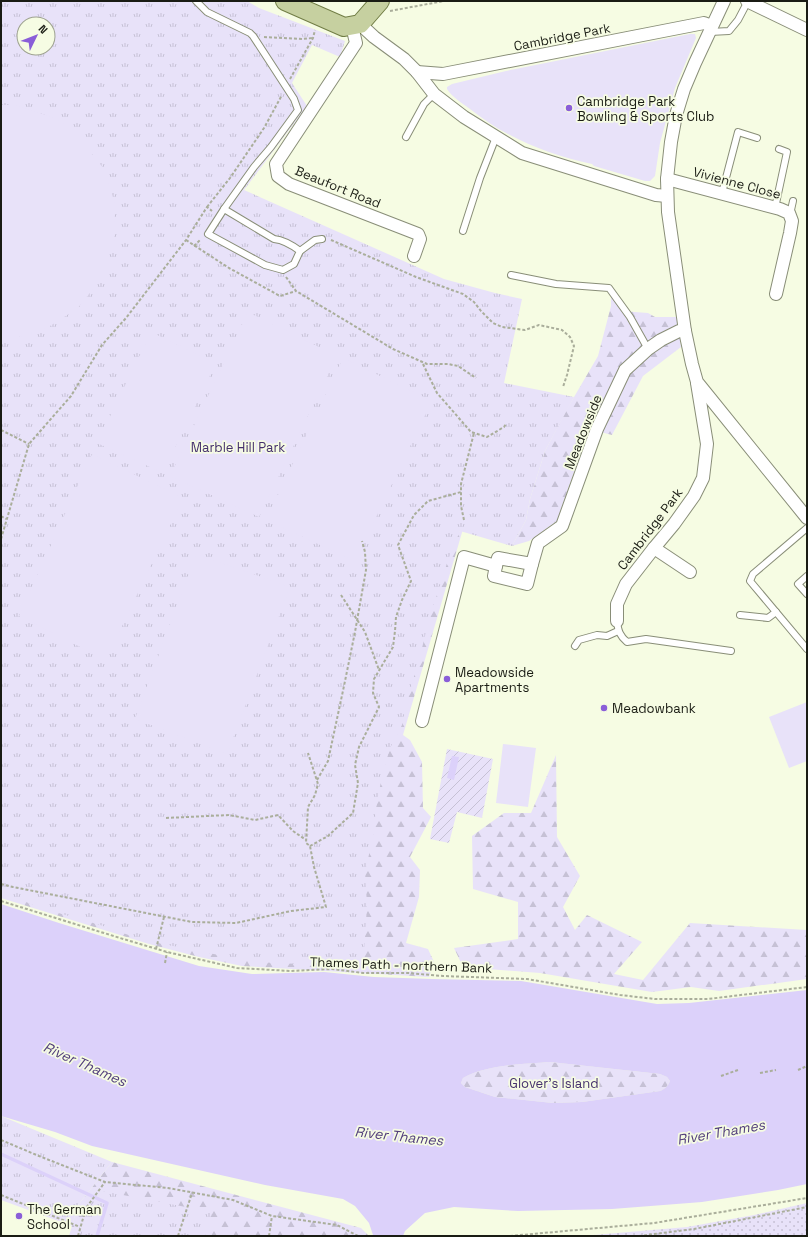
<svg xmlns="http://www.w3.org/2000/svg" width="808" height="1237" viewBox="0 0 808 1237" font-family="'Space Grotesk',sans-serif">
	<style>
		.grass { fill: url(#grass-dots) }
		.forest { fill: url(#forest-firs) }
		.park { fill: url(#park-tufts); fill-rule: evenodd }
		.garden { fill: url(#garden-furrows) }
		.pitch { fill: #e8e2f9 }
		.water { fill: #dcd1fa; fill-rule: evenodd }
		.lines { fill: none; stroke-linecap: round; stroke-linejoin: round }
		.stream { stroke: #dcd1fa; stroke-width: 3.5 }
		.lane-casing { stroke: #898e78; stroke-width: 8 }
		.street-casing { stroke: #898e78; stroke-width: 14 }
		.primary-casing { stroke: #717d45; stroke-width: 20 }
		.path { stroke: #aaae9b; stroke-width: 2; stroke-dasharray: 3 2; stroke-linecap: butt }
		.lane { stroke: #fff; stroke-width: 6 }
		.street { stroke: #fff; stroke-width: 12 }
		.primary { stroke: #c6d0a0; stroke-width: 18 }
		.poi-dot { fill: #8a5ed8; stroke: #f6fce3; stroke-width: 1.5 }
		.labels { text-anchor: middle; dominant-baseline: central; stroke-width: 3.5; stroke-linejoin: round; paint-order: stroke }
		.street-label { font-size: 13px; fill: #1a1c14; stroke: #f6fce3 }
		.poi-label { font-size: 13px; fill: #1a1c14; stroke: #f6fce3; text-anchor: start }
		.park-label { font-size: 13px; fill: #45306d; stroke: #f6fce3 }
		.water-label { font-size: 14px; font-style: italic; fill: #513d7b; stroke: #f6fce3 }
	</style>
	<defs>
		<pattern id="grass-dots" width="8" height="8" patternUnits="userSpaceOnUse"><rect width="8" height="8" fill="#e8e2f9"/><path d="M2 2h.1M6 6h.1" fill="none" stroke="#c6c1d5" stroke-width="1.8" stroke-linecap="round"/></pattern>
		<pattern id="forest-firs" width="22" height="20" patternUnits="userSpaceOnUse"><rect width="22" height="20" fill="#e8e2f9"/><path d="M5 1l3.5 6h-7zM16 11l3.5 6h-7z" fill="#c6c1d5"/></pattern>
		<pattern id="park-tufts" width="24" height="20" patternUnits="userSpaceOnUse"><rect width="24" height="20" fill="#e8e2f9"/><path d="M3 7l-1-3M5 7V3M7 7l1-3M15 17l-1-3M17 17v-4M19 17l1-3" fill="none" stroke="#c6c1d5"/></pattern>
		<pattern id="garden-furrows" width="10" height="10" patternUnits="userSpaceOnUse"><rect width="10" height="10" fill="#e8e2f9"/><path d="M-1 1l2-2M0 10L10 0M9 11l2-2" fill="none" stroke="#c6c1d5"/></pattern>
	</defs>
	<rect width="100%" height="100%" fill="#f6fce3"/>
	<path class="grass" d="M807,1203V1236H582L687,1227L754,1215Z"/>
	<g class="forest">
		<path d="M611,296L622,311L648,313L655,317H677L681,347L643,376L612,435L589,429L557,521L529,541L512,546L526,520L530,499L545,451L567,409L598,356L611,306Z"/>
		<path d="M463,529L403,735L410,740L422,762L423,808L431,817L410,857L420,870L419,897L406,943L428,949L434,962L429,977L242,966L199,957L149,944L1,898V846L365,602Z"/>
		<path d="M556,755L557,837L580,876L563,907L575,930L587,915L642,942L614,974L643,980L690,923L807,930V979L719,991L691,987L652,992L540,973L463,967L454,948L518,939V902L473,889L472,836L504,813H531Z"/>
		<path d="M550,1062L660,1074L667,1077L670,1081C668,1086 665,1089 660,1091L582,1102L553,1103L495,1097L465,1087L461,1083L463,1078C485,1065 524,1064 550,1062Z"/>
		<path d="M112,1162L361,1228L369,1236H69L78,1205Z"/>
	</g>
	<g class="park">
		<path d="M1,1H247L259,8L345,41L340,57L312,45L292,83L307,106L244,190L444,279L495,293L522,299L504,383L574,397L545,451L530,499L526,520L512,546L460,531L448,560L429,620L422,648L406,705L402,725L390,748L383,772L377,801L373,837L365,872L367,905L363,970L330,968L300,964L254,962L158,943L140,939L100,925L48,910L1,893ZM24,24H48V48H24Z"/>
		<path d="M1,1116L112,1162L78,1205L72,1226L1,1200Z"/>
		<path d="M102,1191L212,1212L205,1236H81L88,1210Z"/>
	</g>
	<path class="garden" d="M447,749L493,759L482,818L457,812L449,843L430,839Z"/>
	<g class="pitch">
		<path d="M690,34H695L696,38L675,88L660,143L655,176L650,181H645L594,166L592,164C563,158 534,148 508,134C494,127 482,118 470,109C462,103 452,97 447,89V87L452,84L506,71Z"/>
		<path d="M1,105H16L55,118L73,131L104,169L115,204L114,242L100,280L78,308L47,328L16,338H1Z"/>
		<path d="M248,312L337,356L259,517L170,476Z"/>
		<path d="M151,332L216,363L163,473L97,443Z"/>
		<path d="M343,358L432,401L355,561L266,520Z"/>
		<path d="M92,454L183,498L106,660L19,616Z"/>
		<path d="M196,554L290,587L227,754L135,719Z"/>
		<path d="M807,702V761L789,768L769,717Z"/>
		<path d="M503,744L536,748L528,807L496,803Z"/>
	</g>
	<g class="water">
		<path d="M452,756L459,757L454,780L447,778Z"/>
		<path d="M1,904L59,923L199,966L252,974L324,972L374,977L432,979L521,981L657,1004L689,1003L807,990V1184L778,1190L702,1202L612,1209L518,1211L454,1207L425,1213L405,1231L403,1236L373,1235L369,1223L355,1206L343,1199L265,1185L92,1146L55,1132L1,1116ZM550,1062L660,1074L667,1077L670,1081C668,1086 665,1089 660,1091L582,1102L553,1103L495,1097L465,1087L461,1083L463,1078C485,1065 524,1064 550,1062Z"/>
	</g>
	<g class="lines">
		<path class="stream" d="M1,1154L107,1203L97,1236"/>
		<g class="lane-casing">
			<g id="lane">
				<path d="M196,1L207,12L250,33L253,36L294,99L298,110L271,147L254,167L224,209"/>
				<path d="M710,32L729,31L738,20L748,1"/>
				<path d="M406,137L424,104L434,94"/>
				<path d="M722,193L738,132L757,138"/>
				<path d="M775,208L787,152L779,149"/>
				<path d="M224,209L274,239C284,240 292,245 300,251L294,264L283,270L265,265L208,234Z"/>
				<path d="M789,213L791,210L793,201"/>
				<path d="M463,231L480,178L496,137"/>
				<path d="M300,251L315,240L322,239"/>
				<path d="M511,275L556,284L609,288L630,317L648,349"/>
				<path d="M807,528L753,574L750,581L807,649"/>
				<path d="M807,576L798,584L807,594"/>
				<path d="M740,615L768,618L776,612"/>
				<path d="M617,621C618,631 620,636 627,642L646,639L731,651"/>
				<path d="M575,646L579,640L597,635L607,636L618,631"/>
			</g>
		</g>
		<g class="street-casing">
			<g id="street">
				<path d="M724,1L695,63L684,89L676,115L671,142L667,179L668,212L685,331L692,364L697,382L807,518"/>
				<path d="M747,1L807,30"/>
				<path d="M360,24L374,37L404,59L417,72L434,94L464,117L522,153L656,195L667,196"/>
				<path d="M352,26L356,43L276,164L278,176L289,184L418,234L420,239L414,256"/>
				<path d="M417,72L443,74L704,23L712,26"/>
				<path d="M667,179L780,209L789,213L792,221L790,233L776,294"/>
				<path d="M654,548L690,572"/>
				<path d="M496,566L494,576L527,584L532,564"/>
				<path d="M617,621V604L626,584L654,548L674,524L694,496L703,478L707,444L697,383"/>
				<path d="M422,721L464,557L496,566L498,558L532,564L538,543L562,526L597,429L625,370L648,349L661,340L679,331H685"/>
			</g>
		</g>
		<g class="primary-casing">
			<path id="primary" d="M285,1L344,27L360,24L380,1"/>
		</g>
		<g class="path">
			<path d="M390,11L444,1"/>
			<path d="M264,37L302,39L313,38"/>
			<path d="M290,79L313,38L315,30"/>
			<path d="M207,207L230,178L264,128L282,95"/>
			<path d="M186,240L229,268L280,296L296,291"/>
			<path d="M331,240L416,277L463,294L474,302L481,311L493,323L502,327L525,330L539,325L562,330L570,337L574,346L567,375L563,387"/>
			<path d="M194,246L201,239"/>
			<path d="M286,277L296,291L393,349L427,364H448L458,366L476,378"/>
			<path d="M423,364L437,393L471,432L487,437L504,427L506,424"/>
			<path d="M1,430L29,444"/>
			<path d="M1,516L6,519"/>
			<path d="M464,520L461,506V484L474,433"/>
			<path d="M1,539L29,444L71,396L102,345L126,318L186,240L207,207L212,211"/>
			<path d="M341,595L365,632L379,670"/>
			<path d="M317,780L328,761L344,686L355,632L366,570L365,552L362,541"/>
			<path d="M166,818L229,815L255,820L278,815L293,831L306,840"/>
			<path d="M310,846L328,836L353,813L358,783L355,765L359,747L379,707L373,693L374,679L393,647L395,631L396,617L402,600L411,581L398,545L414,515L428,501L461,492"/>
			<path d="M1,884L13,887L192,922L236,923L291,911L326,907L314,867L310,846L306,843L308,807L315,795L318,784L308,753"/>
			<path d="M1,901L120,938L167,952L237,968L291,971L332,969L363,973H408L443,976L527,979L620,995L655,999H708L807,987"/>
			<path d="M156,949L164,917"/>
			<path d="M165,963L167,952"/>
			<path d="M798,1070L807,1066"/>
			<path d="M760,1073L776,1070"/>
			<path d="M721,1076L738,1070"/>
			<path d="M1,1140L39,1156L105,1182L168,1188L233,1200L272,1216L337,1225L358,1236"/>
			<path d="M1,1195L80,1227"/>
			<path d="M78,1236L86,1208L105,1182"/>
			<path d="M178,1236L192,1193"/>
			<path d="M269,1236L272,1216"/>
			<path d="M510,1236L654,1223L807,1198"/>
			<path d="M639,1236L694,1229L807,1207"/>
		</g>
		<use href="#lane" class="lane"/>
		<use href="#street" class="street"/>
		<use href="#primary" class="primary"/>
	</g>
	<g class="poi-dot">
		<circle cx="569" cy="108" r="4"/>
		<circle cx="447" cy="679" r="4"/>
		<circle cx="604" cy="708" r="4"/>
		<circle cx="19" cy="1216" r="4"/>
	</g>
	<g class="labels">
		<g class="street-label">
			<text transform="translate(562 37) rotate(-11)">Cambridge Park</text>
			<text transform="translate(737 183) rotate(15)">Vivienne Close</text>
			<text transform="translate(338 187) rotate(22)">Beaufort Road</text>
			<text transform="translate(583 432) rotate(-68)">Meadowside</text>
			<text transform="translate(650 529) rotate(-53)">Cambridge Park</text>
			<text transform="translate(401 965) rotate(2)">Thames Path - northern Bank</text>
		</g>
		<g class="poi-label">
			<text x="577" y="101">Cambridge Park<tspan x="577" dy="15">Bowling &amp; Sports Club</tspan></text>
			<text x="455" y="672">Meadowside<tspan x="455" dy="15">Apartments</tspan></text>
			<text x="612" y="708">Meadowbank</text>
			<text x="27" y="1209">The German<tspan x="27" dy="15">School</tspan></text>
		</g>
		<g class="park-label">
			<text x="238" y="447">Marble Hill Park</text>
			<text x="554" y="1083">Glover's Island</text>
		</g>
		<g class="water-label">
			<text transform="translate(85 1064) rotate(24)">River Thames</text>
			<text transform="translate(721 1132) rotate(-10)">River Thames</text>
			<text transform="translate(399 1136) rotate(6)">River Thames</text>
		</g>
	</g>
	<rect width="808" height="1237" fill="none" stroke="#1a1c14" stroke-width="4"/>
	<g transform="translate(36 36) rotate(47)"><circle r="19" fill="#f6fce3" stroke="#9ea290"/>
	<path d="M0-3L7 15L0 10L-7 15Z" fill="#8a5ed8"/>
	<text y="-6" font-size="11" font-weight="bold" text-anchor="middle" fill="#1a1c14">N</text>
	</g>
</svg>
